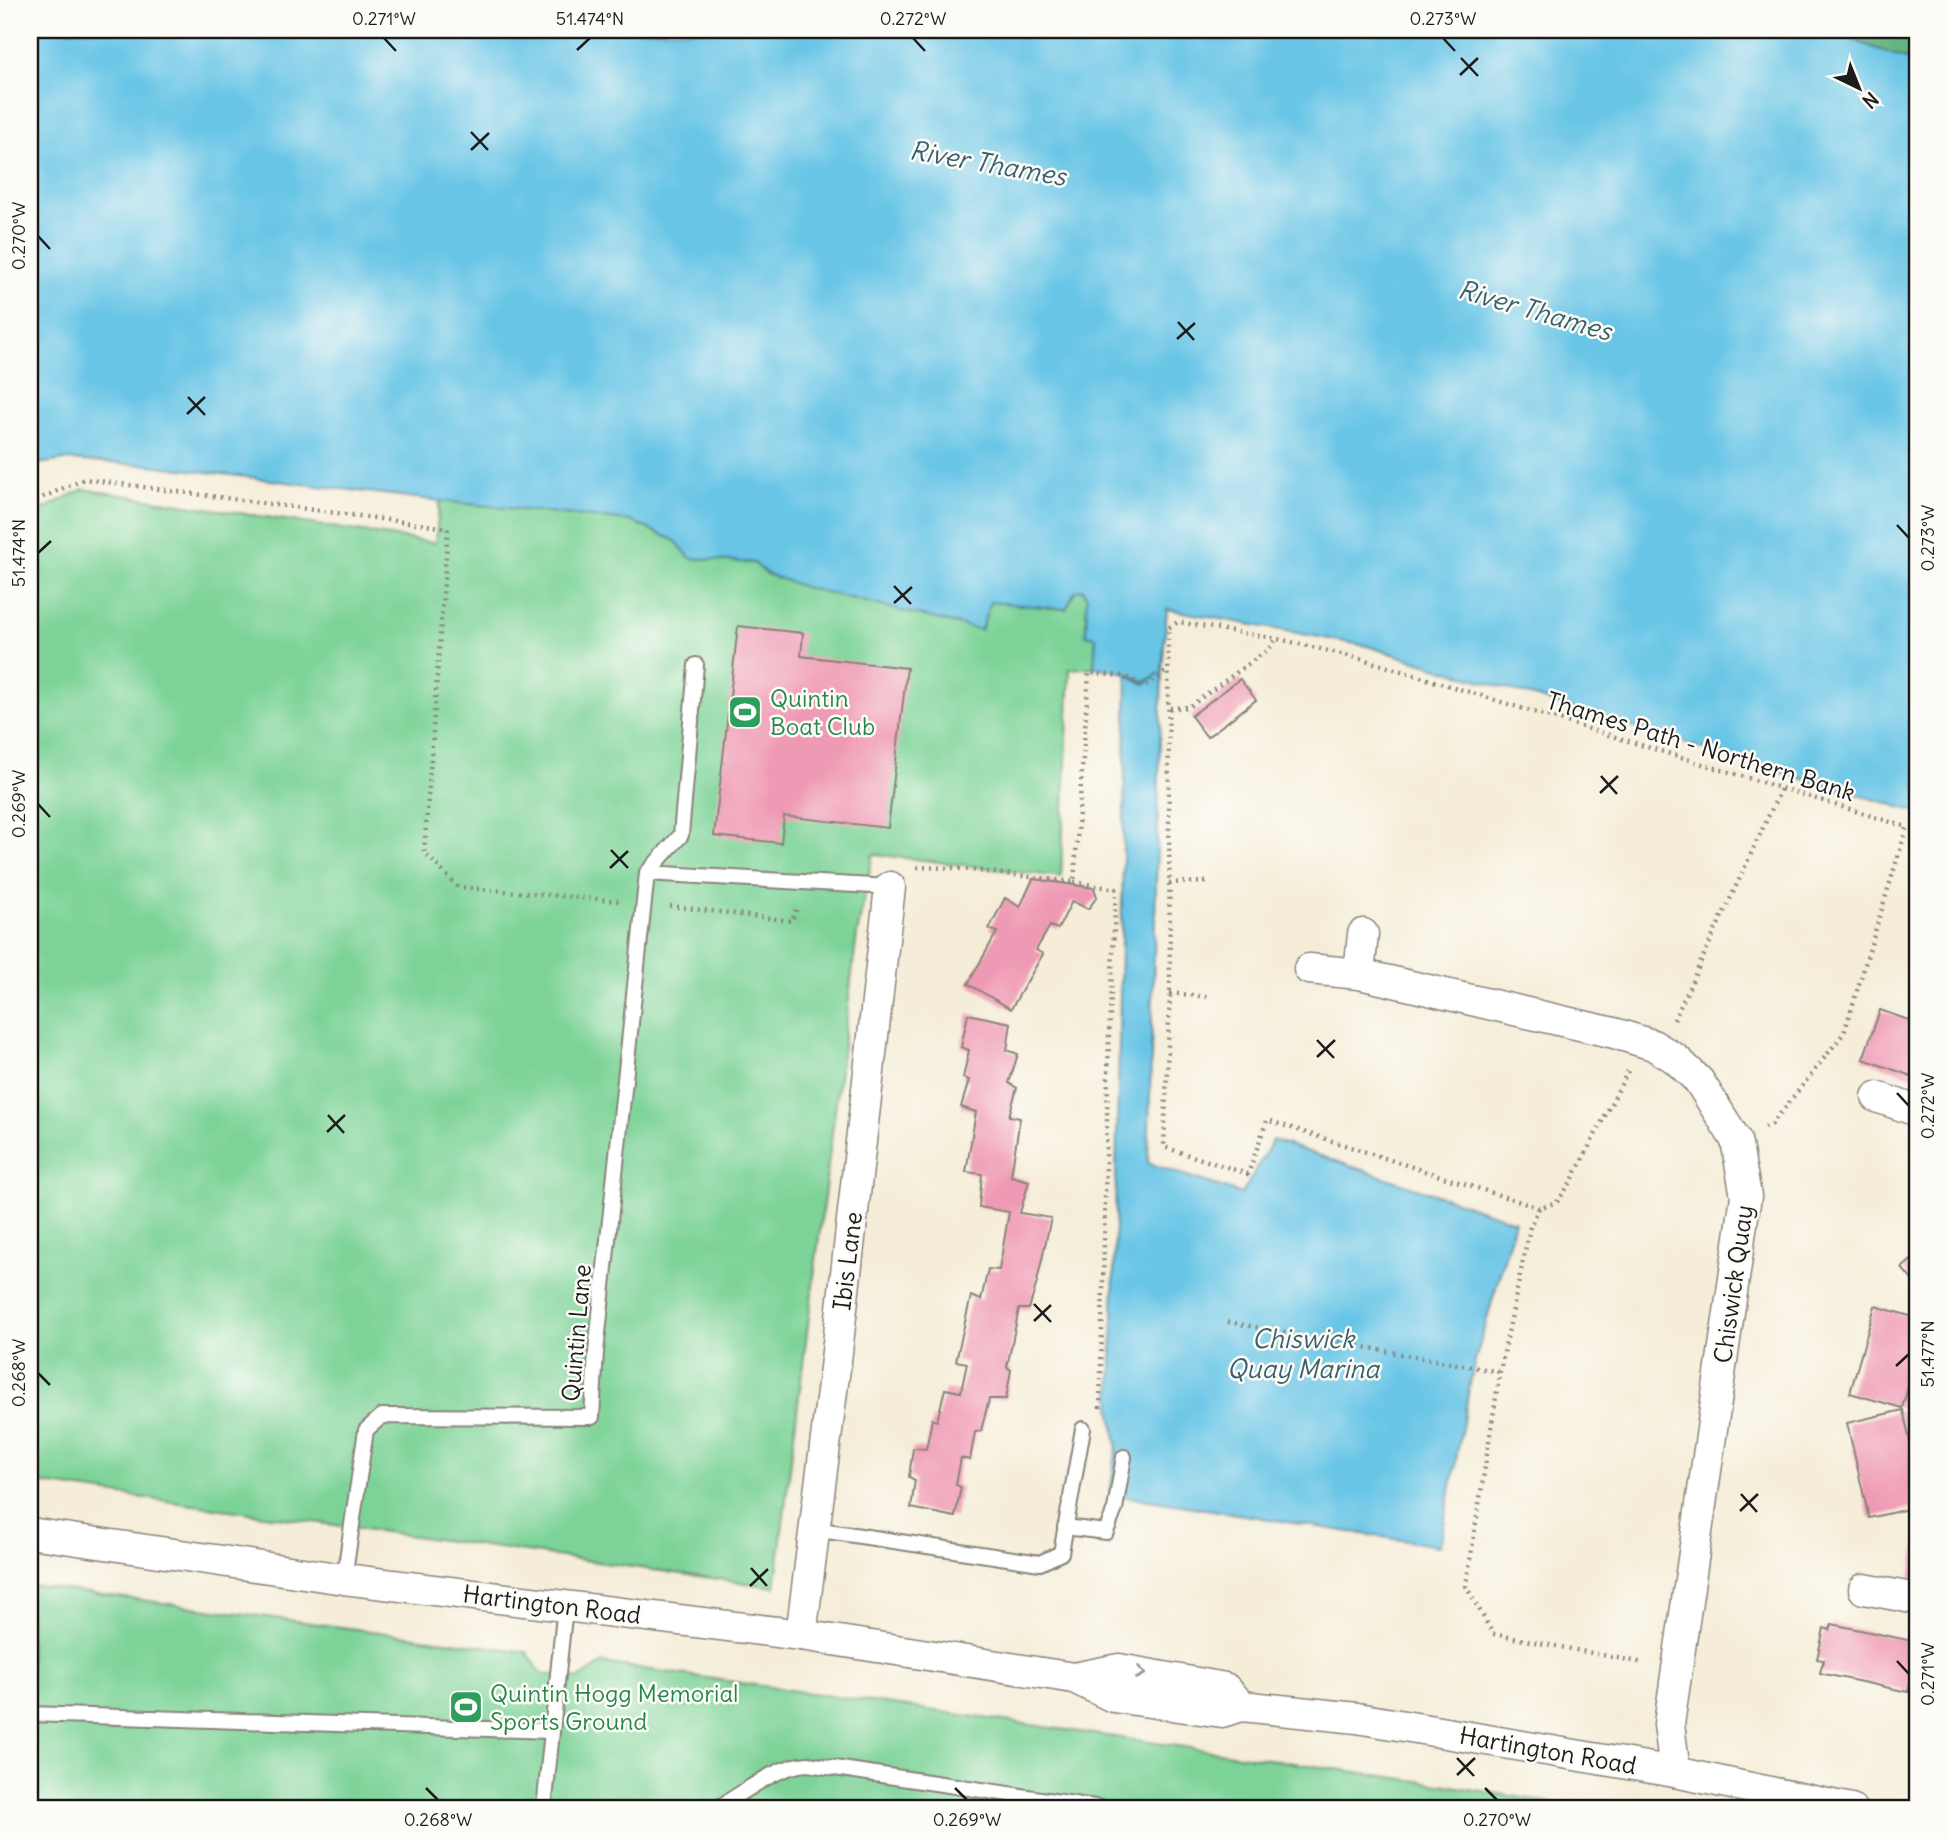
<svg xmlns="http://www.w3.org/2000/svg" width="1947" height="1839" viewBox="0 0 1947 1839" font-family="Delius,sans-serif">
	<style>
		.green { fill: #7dd397; stroke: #4c785a; stroke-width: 2 }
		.forest { fill: #66b580; stroke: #41684e; stroke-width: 2 }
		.water { fill: #68c5e6; stroke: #427081; stroke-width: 2 }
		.building { fill: #ef9ab4 }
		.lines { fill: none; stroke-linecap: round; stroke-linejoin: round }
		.service-casing { stroke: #88847a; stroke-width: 18 }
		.minor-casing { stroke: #88847a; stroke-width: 33 }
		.path { stroke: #88847a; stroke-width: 4.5; stroke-dasharray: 2 5; stroke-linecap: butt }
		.service { stroke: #fff; stroke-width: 14 }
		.minor { stroke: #fff; stroke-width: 30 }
		.oneway { stroke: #999 }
		.ticks { fill: none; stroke: #1c1c1c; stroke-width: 2.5 }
		.labels { text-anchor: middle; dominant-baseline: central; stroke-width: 5; stroke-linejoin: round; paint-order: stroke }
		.leisure-label { font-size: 24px; fill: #27864d; stroke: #fdfcf7; text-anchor: start }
		.street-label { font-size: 24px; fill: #1c1c1c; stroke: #fdfcf7 }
		.water-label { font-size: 26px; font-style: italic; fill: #3a606d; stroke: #fdfcf7 }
		.neatline { fill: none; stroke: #1c1c1c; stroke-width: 2.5 }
		.ticks-label { font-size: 18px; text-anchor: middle; fill: #1c1c1c }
	</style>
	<rect width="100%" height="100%" fill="#fdfcf7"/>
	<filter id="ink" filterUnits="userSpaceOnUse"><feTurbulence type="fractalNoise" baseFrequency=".0143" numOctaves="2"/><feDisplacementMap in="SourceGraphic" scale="14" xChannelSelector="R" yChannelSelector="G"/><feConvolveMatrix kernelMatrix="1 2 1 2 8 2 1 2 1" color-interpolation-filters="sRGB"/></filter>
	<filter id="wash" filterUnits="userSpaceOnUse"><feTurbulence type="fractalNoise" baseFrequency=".00686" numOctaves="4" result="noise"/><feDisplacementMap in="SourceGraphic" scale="28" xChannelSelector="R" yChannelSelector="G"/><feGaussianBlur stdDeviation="1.57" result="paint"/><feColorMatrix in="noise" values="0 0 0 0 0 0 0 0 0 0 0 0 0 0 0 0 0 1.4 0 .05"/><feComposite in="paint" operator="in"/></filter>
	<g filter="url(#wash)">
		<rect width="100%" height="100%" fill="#f5edd8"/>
		<g class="green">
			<path d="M83,489L435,543L440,501L631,521L676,541L690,558L754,563L767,574L981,630L990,601L1066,609L1075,591L1082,589L1087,597L1086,635L1096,637L1094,667L1070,669L1061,877L873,854L857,934L775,1587L30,1482V516Z"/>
			<path d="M30,1585L527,1652L541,1673L579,1679L603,1663L1446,1785L1587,1809H30Z"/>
		</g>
		<path class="forest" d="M1824,30H1917V63Z"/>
		<path class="water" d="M30,30H1824L1917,63V812L1772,770L1367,646L1167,609L1162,671L1148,1163L1242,1194L1273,1140L1515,1221L1473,1368L1440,1546L1110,1494L1117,1445L1111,1409L1127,675L1145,684L1159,673L1145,682L1127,673L1094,667L1096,637L1086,635L1087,597L1082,589L1075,591L1066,609L990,602L981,630L804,587L767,574L754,563L690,558L676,541L631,521L440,501L149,465L66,460L30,465Z"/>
		<g id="blocks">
			<g class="building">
				<path d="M738,626L803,633L801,656L907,668L888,828L784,816L781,843L714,836Z"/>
				<path d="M1240,679L1256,700L1207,737L1191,716Z"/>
				<path d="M1033,879L1094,888L1097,897L1088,909L1072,901L1058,929L1050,926L1036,950L1043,954L1011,1009L968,984L997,932L989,929L1005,898L1020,907Z"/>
				<path d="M1880,1010L1917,1023V1078L1863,1059Z"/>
				<path d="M968,1014L1011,1023L1007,1050L1018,1054L1009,1083L1017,1088L1009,1116L1020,1118L1011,1176L1029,1181L1020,1213L1051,1218L1037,1282L1029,1309H1019L1007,1367L1011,1370L1006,1399H989L981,1431L975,1432L970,1460L961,1458L956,1485L961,1487L955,1517L911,1508L915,1480L909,1477L913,1448L926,1449L932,1419L937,1421L945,1389L961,1392L967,1363L956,1361L971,1296L981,1300L988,1269L999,1270L1009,1212L979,1207L982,1174L966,1172L976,1112L961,1107L969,1080L963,1078L969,1050L961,1047Z"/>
				<path d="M1917,1255V1286L1902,1268Z"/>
				<path d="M1875,1306L1917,1318V1355L1902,1408L1850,1393Z"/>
				<path d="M1903,1410L1917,1473V1507L1869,1518L1847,1423Z"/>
				<path d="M1916,1546H1917V1579L1910,1577Z"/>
				<path d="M1832,1624L1917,1642V1680L1911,1678L1908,1692L1820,1673L1823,1660L1817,1659L1824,1628L1830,1630Z"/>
			</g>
		</g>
	</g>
	<g filter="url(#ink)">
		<use href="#blocks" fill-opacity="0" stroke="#88847a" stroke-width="2"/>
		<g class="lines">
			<g class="service-casing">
				<g id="service">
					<path d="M696,665L681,835L647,873L890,887"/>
					<path d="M1065,1527L1106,1532L1115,1509L1124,1457"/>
					<path d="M814,1529L1040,1563L1061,1553L1083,1429"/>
					<path d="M344,1579L366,1430L382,1416L592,1417L596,1352L647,873"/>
					<path d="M30,1714L551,1731"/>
					<path d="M544,1809L565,1606"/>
					<path d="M716,1809C742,1794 777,1765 808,1764L1108,1809"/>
				</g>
			</g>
			<g class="minor-casing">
				<g id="minor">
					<path d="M1309,969L1359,974L1614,1033L1653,1045L1676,1059L1699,1081L1736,1140L1746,1196L1669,1724L1675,1772"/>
					<path d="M1359,974L1363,934"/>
					<path d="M1877,1097L1917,1111"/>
					<path d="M30,1533L344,1579L801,1635L1074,1678L1113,1697L1222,1712L1242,1706L1357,1718L1675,1772L1851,1809"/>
					<path d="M1864,1589L1917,1599"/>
					<path d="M801,1635L837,1352L890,887"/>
					<path d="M1074,1678L1119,1669L1225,1688L1242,1706"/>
				</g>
			</g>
			<g class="path">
				<path d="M30,503L84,479L448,528L424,852L458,887L619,901"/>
				<path d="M1170,708L1189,707L1269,649L1276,639"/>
				<path d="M917,867L953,868L1074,882L1089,673L1125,676L1145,686L1164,673L1169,671"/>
				<path d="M1074,882L1116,889L1109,1034L1100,1409"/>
				<path d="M1169,883L1206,882"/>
				<path d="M670,906L792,921L797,907"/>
				<path d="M1170,993L1210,997"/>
				<path d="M1674,1020L1781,789"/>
				<path d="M1628,1071L1571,1182L1557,1202L1539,1208L1267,1120L1248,1174L1164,1147L1170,993L1168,628L1178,622L1283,640L1362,659L1907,827L1844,1033L1772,1124L1765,1127"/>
				<path d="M1539,1208L1530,1227L1500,1372L1466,1586L1493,1634L1644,1663"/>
				<path d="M1228,1322L1500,1372"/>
			</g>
			<use href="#service" class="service"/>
			<use href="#minor" class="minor"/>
		</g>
		<defs><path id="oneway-chevron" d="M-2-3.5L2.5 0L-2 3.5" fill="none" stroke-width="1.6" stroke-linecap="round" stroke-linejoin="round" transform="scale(1.75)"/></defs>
		<use class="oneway" href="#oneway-chevron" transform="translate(1141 1673) rotate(10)"/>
	</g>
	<path class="ticks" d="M384,38L396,51M913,38L925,51M1443,38L1455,51M577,50L590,38M1461,58L1478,76M1460,75L1478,58M471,132L488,150M471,150L489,133M38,236L50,249M1178,322L1194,340M1177,339L1195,323M188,397L205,415M187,414L205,397M1897,525L1909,538M38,553L51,541M894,586L911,604M894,603L912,587M1601,776L1617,794M1600,793L1618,776M38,804L50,817M611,850L628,868M610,868L628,851M1317,1040L1334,1058M1317,1057L1335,1040M1897,1093L1909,1106M328,1115L344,1133M327,1132L345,1115M1034,1304L1051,1322M1034,1321L1051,1305M1896,1366L1909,1354M38,1373L50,1385M1741,1494L1757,1512M1740,1511L1758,1494M751,1568L767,1586M750,1586L768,1569M1897,1661L1909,1674M1457,1758L1474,1776M1457,1775L1475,1758M426,1788L438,1800M955,1788L967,1800M1485,1788L1497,1800"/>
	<defs>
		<g id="stadium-square" transform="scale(1.75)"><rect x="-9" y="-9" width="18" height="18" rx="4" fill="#2e9e5b" stroke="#fdfcf7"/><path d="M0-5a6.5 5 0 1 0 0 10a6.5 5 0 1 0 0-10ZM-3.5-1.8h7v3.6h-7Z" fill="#fff"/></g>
	</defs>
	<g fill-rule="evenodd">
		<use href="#stadium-square" x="745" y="712"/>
		<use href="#stadium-square" x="466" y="1707"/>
	</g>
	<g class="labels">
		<g class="leisure-label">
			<text x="770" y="698">Quintin<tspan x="770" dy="28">Boat Club</tspan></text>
			<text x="490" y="1693">Quintin Hogg Memorial<tspan x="490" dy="28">Sports Ground</tspan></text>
		</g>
		<g class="street-label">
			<text transform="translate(1701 746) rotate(17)">Thames Path - Northern Bank</text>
			<text transform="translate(847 1261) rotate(-83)">Ibis Lane</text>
			<text transform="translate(1733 1284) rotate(-82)">Chiswick Quay</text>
			<text transform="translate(576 1333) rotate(-85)">Quintin Lane</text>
			<text transform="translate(552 1604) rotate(7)">Hartington Road</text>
			<text transform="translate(1548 1750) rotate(10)">Hartington Road</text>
		</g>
		<g class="water-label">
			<text transform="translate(988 163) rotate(10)">River Thames</text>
			<text transform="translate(1535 310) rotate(16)">River Thames</text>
			<text x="1303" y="1338">Chiswick<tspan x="1303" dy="30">Quay Marina</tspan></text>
		</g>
	</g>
	<rect width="1947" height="1839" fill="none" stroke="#fdfcf7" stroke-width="77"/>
	<g transform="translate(1859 88) rotate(137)" stroke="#fdfcf7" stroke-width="5" paint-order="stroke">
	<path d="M0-5L12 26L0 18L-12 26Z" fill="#1c1c1c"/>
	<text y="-10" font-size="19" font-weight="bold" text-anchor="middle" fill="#1c1c1c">N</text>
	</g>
	<rect x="38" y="38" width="1871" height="1762" class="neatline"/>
	<g class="ticks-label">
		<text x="384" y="25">0.271°W</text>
		<text x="590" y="25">51.474°N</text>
		<text x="913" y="25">0.272°W</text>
		<text x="1443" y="25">0.273°W</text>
		<text transform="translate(19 236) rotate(-90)" y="6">0.270°W</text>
		<text transform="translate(1928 538) rotate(-90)" y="6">0.273°W</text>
		<text transform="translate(19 553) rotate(-90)" y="6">51.474°N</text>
		<text transform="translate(19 804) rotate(-90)" y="6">0.269°W</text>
		<text transform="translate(1928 1106) rotate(-90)" y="6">0.272°W</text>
		<text transform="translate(1928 1354) rotate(-90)" y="6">51.477°N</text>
		<text transform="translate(19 1373) rotate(-90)" y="6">0.268°W</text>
		<text transform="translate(1928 1674) rotate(-90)" y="6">0.271°W</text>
		<text x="438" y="1826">0.268°W</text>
		<text x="967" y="1826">0.269°W</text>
		<text x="1497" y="1826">0.270°W</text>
	</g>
</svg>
